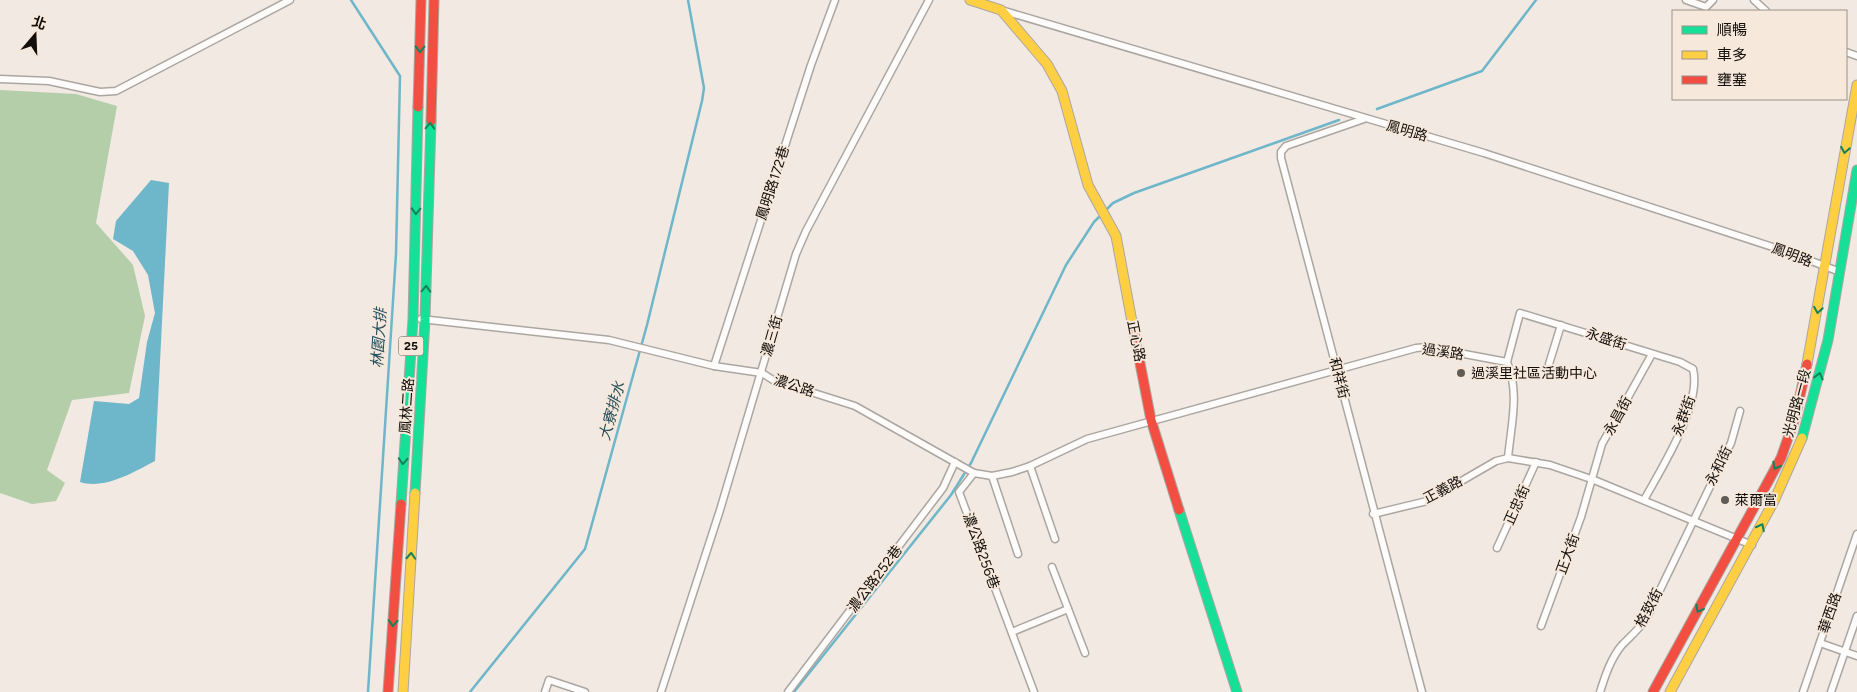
<svg xmlns="http://www.w3.org/2000/svg" width="1857" height="692" viewBox="0 0 1857 692" font-family="Figtree,'Noto Sans TC',sans-serif">
	<style>
		.forest { fill: #b4cea9 }
		.water { fill: #6eb6c9 }
		.lines { fill: none; stroke-linecap: round; stroke-linejoin: round }
		.stream { stroke: #6eb6c9; stroke-width: 2.5 }
		.street-casing { stroke: #aca6a1; stroke-width: 9 }
		.fast-casing { stroke: #aca6a1; stroke-width: 11 }
		.slow-casing { stroke: #aca6a1; stroke-width: 11 }
		.jam-casing { stroke: #aca6a1; stroke-width: 11 }
		.street { stroke: #fdfcfb; stroke-width: 6 }
		.fast { stroke: #16e098; stroke-width: 9 }
		.slow { stroke: #ffcf43; stroke-width: 9 }
		.jam { stroke: #f24e42; stroke-width: 9 }
		.oneway { stroke: #148258 }
		.poi-dot { fill: #605b56; stroke: #f7e8dc; stroke-width: 2 }
		.labels { text-anchor: middle; dominant-baseline: central; stroke-width: 4; stroke-linejoin: round; paint-order: stroke }
		.shield { fill: #f7e8dc; stroke: #574f49; stroke-width: 1 }
		.shield-label { font-size: 12px; font-weight: bold; fill: #120e0a }
		.street-label { font-size: 14px; fill: #120e0a; stroke: #f7e8dc }
		.poi-label { font-size: 14px; fill: #120e0a; stroke: #f7e8dc; text-anchor: start }
		.water-label { font-size: 15px; font-style: italic; fill: #224e5c; stroke: #f7e8dc }
	</style>
	<rect width="100%" height="100%" fill="#f1e9e2"/>
	<path class="forest" d="M0,90L76,94L117,106L96,223L133,265L145,316L129,393L72,400L47,470L65,483L56,501L32,504L0,493Z"/>
	<path class="water" d="M151,180L169,183L155,461C134,472 104,490 80,482L94,401L129,404L139,398L147,342L155,313L148,275L133,251L113,239L116,221Z"/>
	<g class="lines">
		<g class="stream">
			<path d="M351,0L400,76L396,254L368,692"/>
			<path d="M1377,109L1482,71L1536,0"/>
			<path d="M470,692L585,549L647,325L702,101L704,88L688,0"/>
			<path d="M794,692L951,495L971,463L1066,265L1094,222L1113,203L1134,193L1339,120"/>
		</g>
		<g class="street-casing">
			<g id="street">
				<path d="M1686,0L1706,7L1713,0"/>
				<path d="M1754,0L1766,11"/>
				<path d="M1001,10L1484,153L1788,252L1840,272"/>
				<path d="M1846,52L1857,56"/>
				<path d="M0,79L49,81L100,92L116,91L290,0"/>
				<path d="M1364,119L1286,146L1281,152V158L1422,692"/>
				<path d="M421,319L609,340L714,366L762,373L773,380L855,406L974,473L992,476L1012,472L1030,466L1087,439L1416,348L1427,347L1507,362C1520,393 1511,425 1508,458L1550,465L1594,480L1752,545"/>
				<path d="M1507,362L1520,313L1680,362L1693,369C1702,405 1661,469 1644,500"/>
				<path d="M1549,364L1561,325"/>
				<path d="M714,366L811,65L835,0"/>
				<path d="M1030,466L1055,539"/>
				<path d="M974,473L959,492L1034,692"/>
				<path d="M992,476L1018,554"/>
				<path d="M1373,514L1427,501L1496,461L1508,458"/>
				<path d="M1497,548L1536,462"/>
				<path d="M1052,567L1085,653"/>
				<path d="M1541,626L1581,517L1602,444L1652,354"/>
				<path d="M1012,632L1068,609"/>
				<path d="M1820,643L1857,656"/>
				<path d="M545,692L549,680L585,692"/>
				<path d="M661,692L720,510L796,254L806,231L929,0"/>
				<path d="M788,692L943,488L955,462"/>
				<path d="M1600,692C1605,676 1611,658 1622,645C1631,636 1639,629 1646,619L1731,443L1740,411"/>
				<path d="M1803,692L1857,534"/>
				<path d="M1831,692L1857,616"/>
			</g>
		</g>
		<g class="fast-casing">
			<g id="fast">
				<path d="M1802,438L1828,340L1857,170"/>
				<path d="M415,493L425,320L431,121"/>
				<path d="M401,504L413,319L418,107"/>
				<path d="M1179,510L1237,692"/>
			</g>
		</g>
		<g class="slow-casing">
			<g id="slow">
				<path d="M970,0L1001,10L1047,64L1062,91L1088,185L1116,236L1133,327"/>
				<path d="M1807,364L1857,85"/>
				<path d="M403,692L415,493"/>
				<path d="M1670,692L1774,501L1802,438"/>
			</g>
		</g>
		<g class="jam-casing">
			<g id="jam">
				<path d="M418,107L421,0"/>
				<path d="M431,121L434,0"/>
				<path d="M1133,327L1151,420L1179,510"/>
				<path d="M388,692L401,504"/>
				<path d="M1653,692L1781,458L1795,418L1807,364"/>
			</g>
		</g>
		<use href="#street" class="street"/>
		<use href="#fast" class="fast"/>
		<use href="#slow" class="slow"/>
		<use href="#jam" class="jam"/>
	</g>
	<defs><path id="oneway-chevron" d="M-2-3.5L2.5 0L-2 3.5" fill="none" stroke-width="1.6" stroke-linecap="round" stroke-linejoin="round" transform="scale(1.25)"/></defs>
	<g class="oneway">
		<use href="#oneway-chevron" transform="translate(420 49) rotate(92)"/>
		<use href="#oneway-chevron" transform="translate(430 126) rotate(-88)"/>
		<use href="#oneway-chevron" transform="translate(1845 150) rotate(100)"/>
		<use href="#oneway-chevron" transform="translate(416 211) rotate(92)"/>
		<use href="#oneway-chevron" transform="translate(426 289) rotate(-88)"/>
		<use href="#oneway-chevron" transform="translate(1818 310) rotate(99)"/>
		<use href="#oneway-chevron" transform="translate(1819 376) rotate(-76)"/>
		<use href="#oneway-chevron" transform="translate(403 461) rotate(94)"/>
		<use href="#oneway-chevron" transform="translate(1776 466) rotate(118)"/>
		<use href="#oneway-chevron" transform="translate(1761 527) rotate(-63)"/>
		<use href="#oneway-chevron" transform="translate(411 556) rotate(-87)"/>
		<use href="#oneway-chevron" transform="translate(1699 609) rotate(119)"/>
		<use href="#oneway-chevron" transform="translate(393 623) rotate(94)"/>
	</g>
	<g class="poi-dot">
		<circle cx="1461" cy="373" r="5"/>
		<circle cx="1725" cy="500" r="5"/>
	</g>
	<g class="labels">
		<rect class="shield" x="398.5" y="336.5" width="25" height="19" rx="4"/>
		<g class="shield-label">
			<text x="411" y="346">25</text>
		</g>
		<g class="street-label">
			<text transform="translate(1407 131) rotate(16)">鳳明路</text>
			<text transform="translate(773 183) rotate(-72)">鳳明路172巷</text>
			<text transform="translate(1792 255) rotate(21)">鳳明路</text>
			<text transform="translate(772 336) rotate(-74)">濃三街</text>
			<text transform="translate(1606 339) rotate(18)">永盛街</text>
			<text transform="translate(1136 341) rotate(79)">正心路</text>
			<text transform="translate(1443 352) rotate(8)">過溪路</text>
			<text transform="translate(1339 378) rotate(76)">和祥街</text>
			<text transform="translate(794 386) rotate(18)">濃公路</text>
			<text transform="translate(1797 403) rotate(-75)">光明路一段</text>
			<text transform="translate(407 406) rotate(-86)">鳳林二路</text>
			<text transform="translate(1618 416) rotate(-61)">永昌街</text>
			<text transform="translate(1684 416) rotate(-70)">永群街</text>
			<text transform="translate(1719 466) rotate(-64)">永和街</text>
			<text transform="translate(1443 490) rotate(-28)">正義路</text>
			<text transform="translate(1517 505) rotate(-66)">正忠街</text>
			<text transform="translate(981 551) rotate(70)">濃公路256巷</text>
			<text transform="translate(1568 554) rotate(-70)">正大街</text>
			<text transform="translate(875 579) rotate(-53)">濃公路252巷</text>
			<text transform="translate(1649 608) rotate(-62)">格致街</text>
			<text transform="translate(1830 613) rotate(-71)">華西路</text>
		</g>
		<g class="poi-label">
			<text x="1471" y="373">過溪里社區活動中心</text>
			<text x="1735" y="500">萊爾富</text>
		</g>
		<g class="water-label">
			<text transform="translate(379 338) rotate(-86)">林園大排</text>
			<text transform="translate(612 411) rotate(-75)">大寮排水</text>
		</g>
	</g>
	<rect x="1672" y="10" width="175" height="90" fill="#f7e8dc" stroke="#9b9188"/>
	<rect x="1682" y="26" width="25" height="8" fill="#16e098" stroke="#9b9188"/>
	<text x="1717" y="35" font-size="15" fill="#120e0a">順暢</text>
	<rect x="1682" y="51" width="25" height="8" fill="#ffcf43" stroke="#9b9188"/>
	<text x="1717" y="60" font-size="15" fill="#120e0a">車多</text>
	<rect x="1682" y="76" width="25" height="8" fill="#f24e42" stroke="#9b9188"/>
	<text x="1717" y="85" font-size="15" fill="#120e0a">壅塞</text>
	<g transform="translate(35 35) rotate(19)" stroke="#f7e8dc" stroke-width="4" paint-order="stroke">
	<path d="M0-4L9 19L0 12L-9 19Z" fill="#120e0a"/>
	<text y="-8" font-size="14" font-weight="bold" text-anchor="middle" fill="#120e0a">北</text>
	</g>
</svg>
